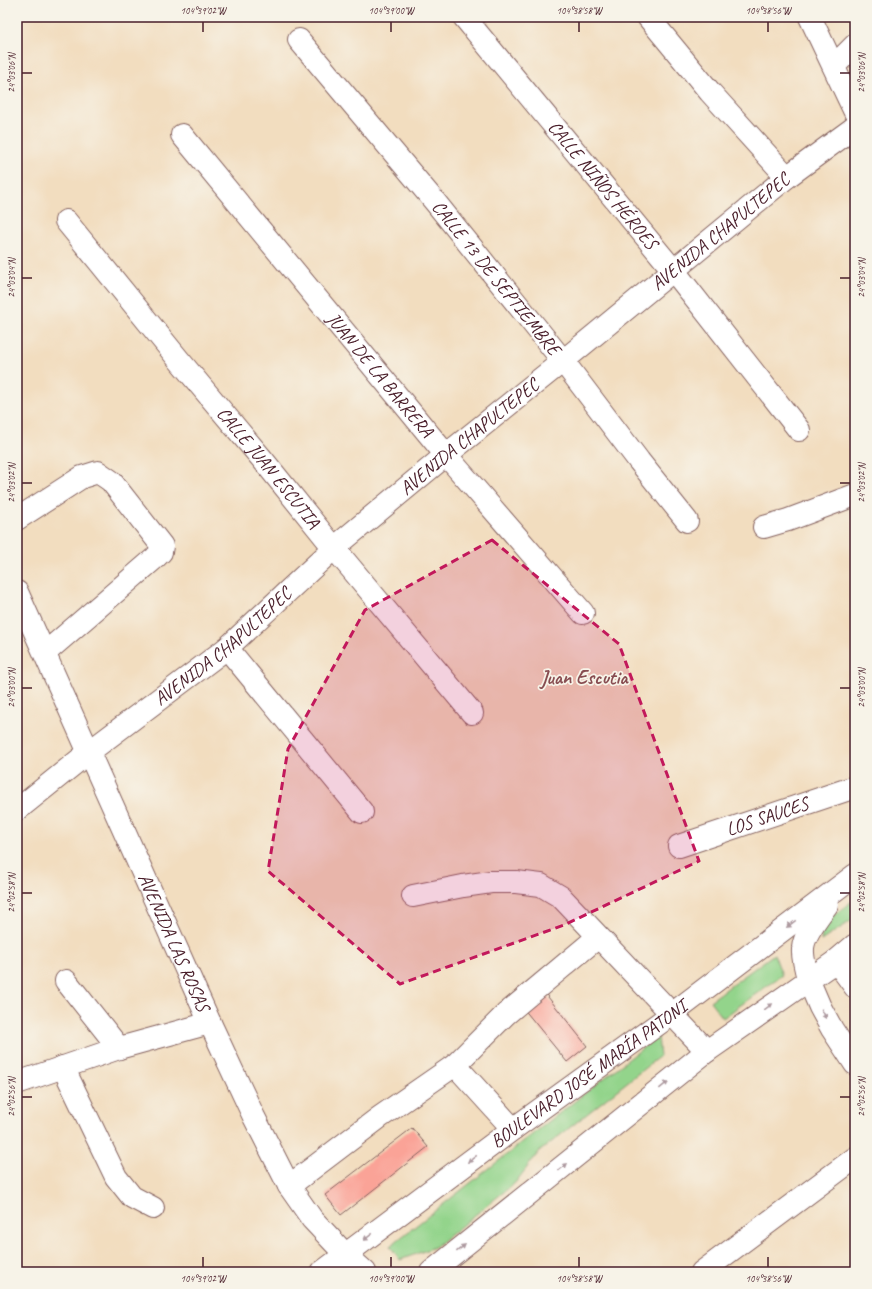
<svg xmlns="http://www.w3.org/2000/svg" width="872" height="1289" viewBox="0 0 872 1289" font-family="Caveat,sans-serif">
	<style>
		.green { fill: #93d48b; stroke: #6e7a5b }
		.building { fill: #faa397 }
		.lines { fill: none; stroke-linecap: round; stroke-linejoin: round }
		.minor-casing { stroke: #85625f; stroke-width: 24 }
		.major-casing { stroke: #85625f; stroke-width: 24 }
		.minor { stroke: #fff; stroke-width: 22 }
		.major { stroke: #fff; stroke-width: 22 }
		.oneway { fill: #ae9aa0 }
		.marked { fill: #c2185b; fill-opacity: 0.2; stroke: #c2185b; stroke-width: 3; stroke-dasharray: 8 5; stroke-linejoin: round }
		.ticks { fill: none; stroke: #4a1f2b; stroke-width: 1.5 }
		.labels { text-anchor: middle; dominant-baseline: central; stroke-width: 3.5; stroke-linejoin: round; paint-order: stroke }
		.street-label { font-size: 19px; fill: #4a1f2b; stroke: #f7f3e8 }
		.neighbourhood-label { font-size: 20px; font-weight: bold; fill: #884d51; stroke: #f7f3e8 }
		.neatline { fill: none; stroke: #4a1f2b; stroke-width: 1.5 }
		.ticks-label { font-size: 10px; text-anchor: middle; fill: #4a1f2b }
	</style>
	<rect width="100%" height="100%" fill="#f7f3e8"/>
	<filter id="ink" filterUnits="userSpaceOnUse"><feTurbulence type="fractalNoise" baseFrequency=".025" numOctaves="2"/><feDisplacementMap in="SourceGraphic" scale="8" xChannelSelector="R" yChannelSelector="G"/><feConvolveMatrix kernelMatrix="1 2 1 2 8 2 1 2 1" color-interpolation-filters="sRGB"/></filter>
	<filter id="wash" filterUnits="userSpaceOnUse"><feTurbulence type="fractalNoise" baseFrequency=".012" numOctaves="4" result="noise"/><feDisplacementMap in="SourceGraphic" scale="16" xChannelSelector="R" yChannelSelector="G"/><feGaussianBlur stdDeviation="0.9" result="paint"/><feColorMatrix in="noise" values="0 0 0 0 0 0 0 0 0 0 0 0 0 0 0 0 0 1.4 0 .05"/><feComposite in="paint" operator="in"/></filter>
	<g filter="url(#wash)">
		<rect width="100%" height="100%" fill="#f2ddbf"/>
		<g class="green">
			<path d="M855,899V918L821,941L823,923Z"/>
			<path d="M774,954L782,975L723,1018L710,1001Z"/>
			<path d="M658,1036L660,1056L539,1152L515,1183L435,1247L400,1260L390,1246Z"/>
		</g>
		<g id="blocks">
			<g class="building">
				<path d="M544,992L587,1046L567,1062L523,1008Z"/>
				<path d="M412,1128L428,1147L341,1215L325,1195Z"/>
			</g>
		</g>
	</g>
	<g filter="url(#ink)">
		<use href="#blocks" fill-opacity="0" stroke="#85625f" stroke-width="1"/>
		<g class="lines">
			<g class="minor-casing">
				<g id="minor">
					<path id="s1" d="M464,17L674,271L799,430"/>
					<path d="M648,17L710,92L787,177"/>
					<path d="M810,17L855,112"/>
					<path id="s2" d="M299,40L436,203L563,361L639,461L687,521"/>
					<path d="M834,66L855,45"/>
					<path id="s3" d="M182,135L446,455L583,613"/>
					<path id="s4" d="M66,221L179,360L263,460L334,548L472,713"/>
					<path d="M17,519L82,477L98,472L111,481L162,546L161,552L155,558L45,653"/>
					<path d="M764,527L788,520L855,495"/>
					<path id="s5" d="M17,592L210,1023L254,1117L289,1186L312,1219L345,1254L365,1272"/>
					<path d="M227,648L362,812"/>
					<path id="s6" d="M17,810L89,752L227,648L334,548L446,455L563,361L787,177L855,127"/>
					<path id="s7" d="M679,846L855,787"/>
					<path d="M413,896L463,886L491,882H516L541,885L561,897L707,1051"/>
					<path d="M836,961L855,987"/>
					<path d="M808,979L820,1007L832,1029L855,1064"/>
					<path d="M66,981L119,1048"/>
					<path d="M455,1065L506,1014L598,937"/>
					<path d="M63,1067L116,1177L132,1197L153,1208"/>
					<path d="M17,1083L119,1048L210,1023"/>
					<path d="M289,1186L380,1117L455,1065L513,1129"/>
					<path d="M702,1272L855,1158"/>
				</g>
			</g>
			<g class="major-casing">
				<g id="major">
					<path d="M808,979C806,969 802,958 803,948C804,934 819,916 827,905"/>
					<path id="s8" d="M322,1272L513,1129L672,1014L855,875"/>
					<path d="M431,1272L707,1051L836,961L855,945"/>
				</g>
			</g>
			<use href="#minor" class="minor"/>
			<use href="#major" class="major"/>
		</g>
		<defs><path id="oneway-solid" d="M-6-.8H1V-3.2L6.5 0L1 3.2V.8H-6Z"/></defs>
		<g class="oneway">
			<use href="#oneway-solid" transform="translate(791 924) rotate(143)"/>
			<use href="#oneway-solid" transform="translate(768 1007) rotate(-36)"/>
			<use href="#oneway-solid" transform="translate(824 1014) rotate(63)"/>
			<use href="#oneway-solid" transform="translate(664 1085) rotate(-39)"/>
			<use href="#oneway-solid" transform="translate(472 1159) rotate(143)"/>
			<use href="#oneway-solid" transform="translate(563 1167) rotate(-39)"/>
			<use href="#oneway-solid" transform="translate(368 1237) rotate(143)"/>
			<use href="#oneway-solid" transform="translate(461 1248) rotate(-39)"/>
		</g>
	</g>
	<path class="marked" d="M492,540L619,644L699,861L564,925L400,984L268,871L288,749L365,610Z"/>
	<path class="ticks" d="M203,22V32M391,22V32M579,22V32M768,22V32M22,73H32M840,73H850M22,278H32M840,278H850M22,483H32M840,483H850M22,688H32M840,688H850M22,893H32M840,893H850M22,1097H32M840,1097H850M203,1257V1267M391,1257V1267M579,1257V1267M768,1257V1267"/>
	<g class="labels">
		<g class="street-label">
			<text stroke="none"><textPath href="#s1" startOffset="218">CALLE NIÑOS HÉROES</textPath></text>
			<text stroke="none"><textPath href="#s6" startOffset="911">AVENIDA CHAPULTEPEC</textPath></text>
			<text stroke="none"><textPath href="#s2" startOffset="309">CALLE 13 DE SEPTIEMBRE</textPath></text>
			<text stroke="none"><textPath href="#s3" startOffset="311">JUAN DE LA BARRERA</textPath></text>
			<text stroke="none"><textPath href="#s6" startOffset="587">AVENIDA CHAPULTEPEC</textPath></text>
			<text stroke="none"><textPath href="#s4" startOffset="319">CALLE JUAN ESCUTIA</textPath></text>
			<text stroke="none"><textPath href="#s6" startOffset="263">AVENIDA CHAPULTEPEC</textPath></text>
			<text stroke="none"><textPath href="#s7" startOffset="93">LOS SAUCES</textPath></text>
			<text stroke="none"><textPath href="#s5" startOffset="384">AVENIDA LAS ROSAS</textPath></text>
			<text stroke="none"><textPath href="#s8" startOffset="332">BOULEVARD JOSÉ MARÍA PATONI</textPath></text>
		</g>
		<g class="neighbourhood-label">
			<text x="584" y="677">Juan Escutia</text>
		</g>
	</g>
	<rect width="872" height="1289" fill="none" stroke="#f7f3e8" stroke-width="44"/>
	<rect x="22" y="22" width="828" height="1245" class="neatline"/>
	<g class="ticks-label">
		<text x="203" y="14">104°39'02"W</text>
		<text x="391" y="14">104°39'00"W</text>
		<text x="579" y="14">104°38'58"W</text>
		<text x="768" y="14">104°38'56"W</text>
		<text transform="translate(11 73) rotate(-90)" y="4">24°03'06"N</text>
		<text transform="translate(861 73) rotate(-90)" y="4">24°03'06"N</text>
		<text transform="translate(11 278) rotate(-90)" y="4">24°03'04"N</text>
		<text transform="translate(861 278) rotate(-90)" y="4">24°03'04"N</text>
		<text transform="translate(11 483) rotate(-90)" y="4">24°03'02"N</text>
		<text transform="translate(861 483) rotate(-90)" y="4">24°03'02"N</text>
		<text transform="translate(11 688) rotate(-90)" y="4">24°03'00"N</text>
		<text transform="translate(861 688) rotate(-90)" y="4">24°03'00"N</text>
		<text transform="translate(11 893) rotate(-90)" y="4">24°02'58"N</text>
		<text transform="translate(861 893) rotate(-90)" y="4">24°02'58"N</text>
		<text transform="translate(11 1097) rotate(-90)" y="4">24°02'56"N</text>
		<text transform="translate(861 1097) rotate(-90)" y="4">24°02'56"N</text>
		<text x="203" y="1282">104°39'02"W</text>
		<text x="391" y="1282">104°39'00"W</text>
		<text x="579" y="1282">104°38'58"W</text>
		<text x="768" y="1282">104°38'56"W</text>
	</g>
</svg>
